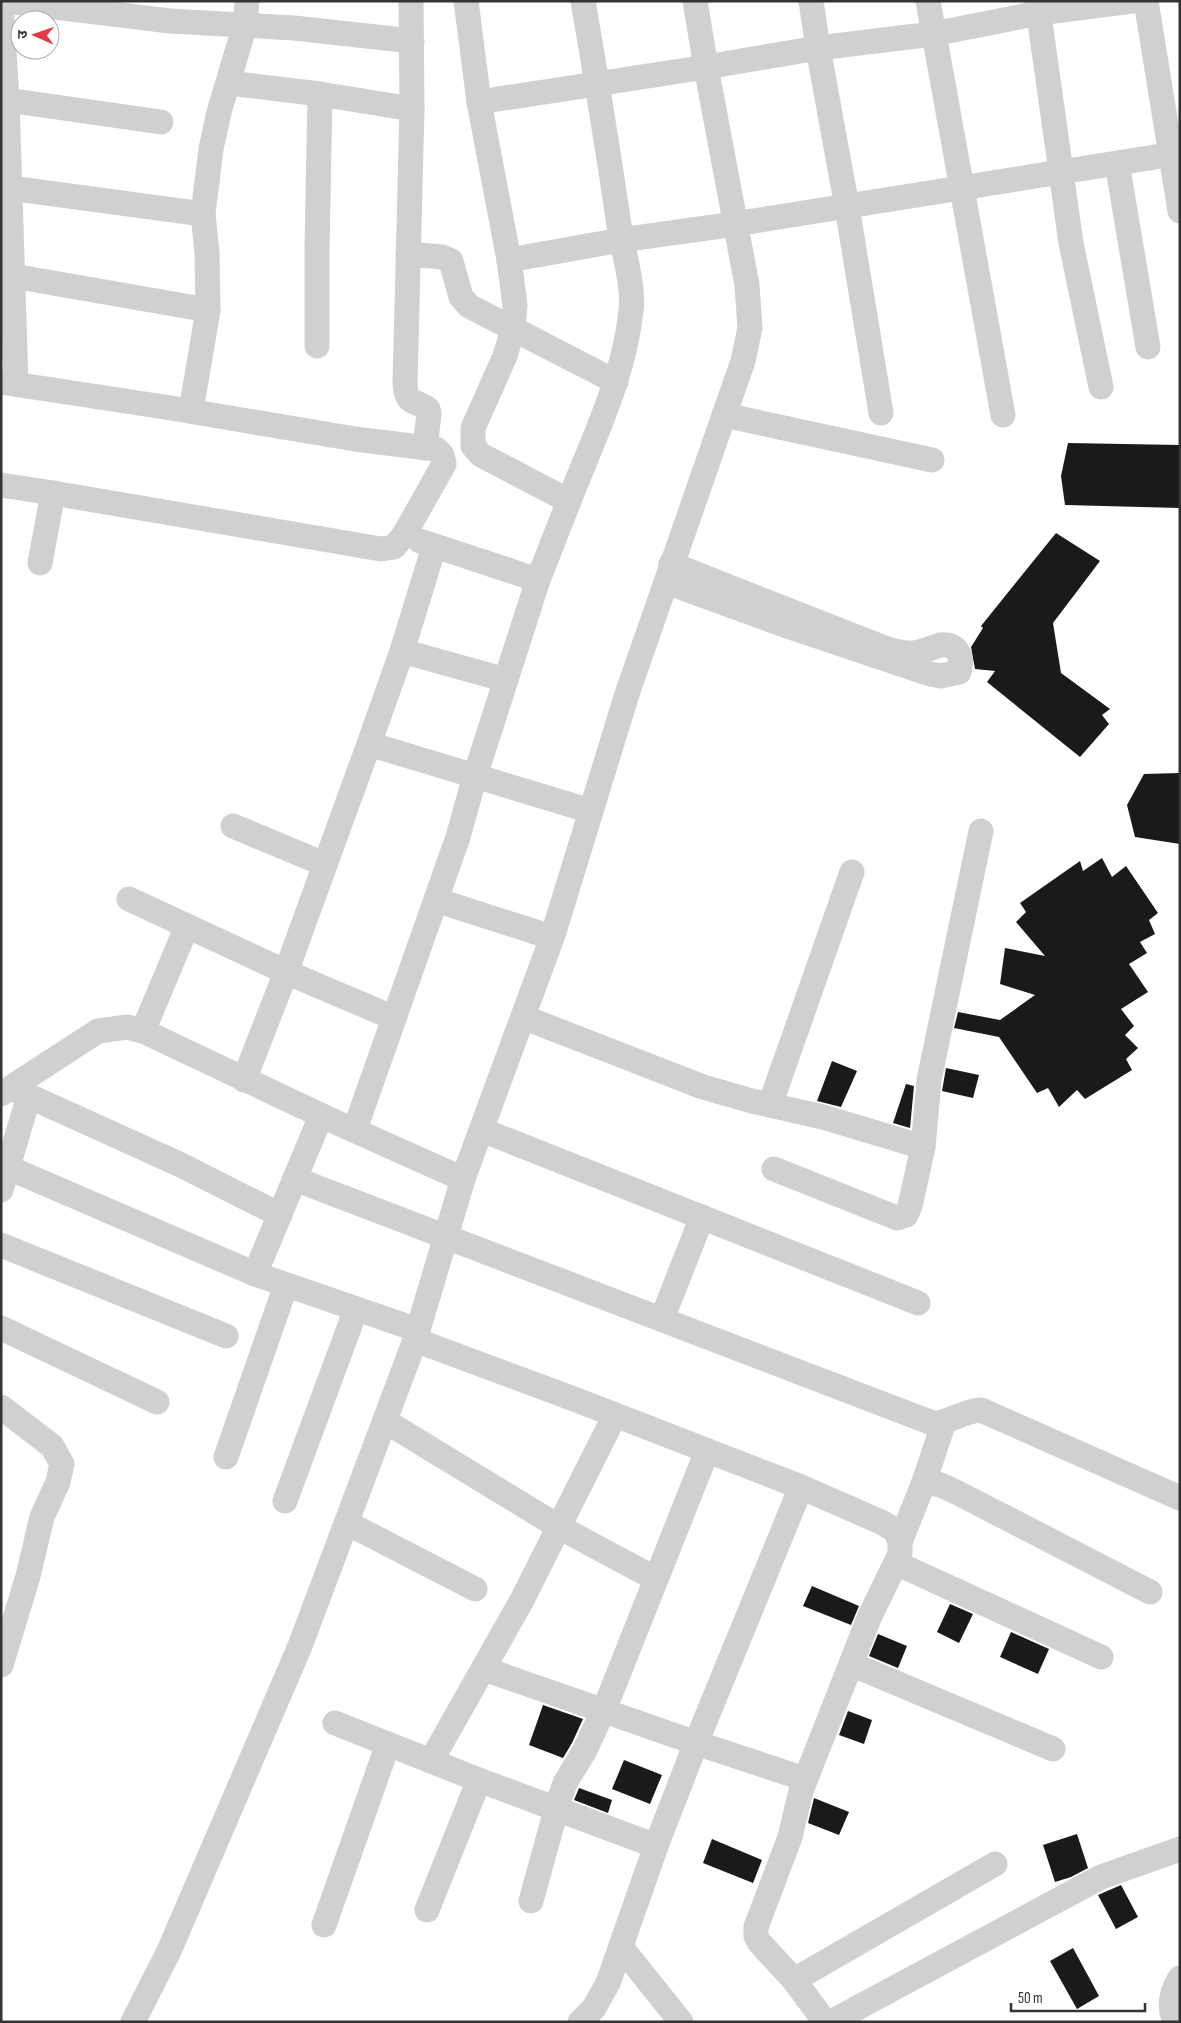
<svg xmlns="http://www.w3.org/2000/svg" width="1181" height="2023" viewBox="0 0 1181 2023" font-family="'Sofia Sans Condensed','Noto Sans Devanagari',sans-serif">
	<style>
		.building { fill: #1a1a1a }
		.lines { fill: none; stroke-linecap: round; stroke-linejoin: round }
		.minor { stroke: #d0d0d0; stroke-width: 25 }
	</style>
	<rect width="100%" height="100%" fill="#fff"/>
	<g class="building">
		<path d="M1068,443L1180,445V508L1065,505L1061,476Z"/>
		<path d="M1056,533L1100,561L1053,623L1061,673L1110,709L1102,715L1109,724L1080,757L987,682L995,671L975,669L971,647L983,628L981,626Z"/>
		<path d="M1180,773V844L1135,837L1127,805L1144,774Z"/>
		<path d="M1102,858L1112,877L1126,866L1158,913L1149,920L1155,934L1140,942L1147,953L1129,964L1148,992L1121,1009L1134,1026L1125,1035L1138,1048L1126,1059L1132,1070L1085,1099L1077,1090L1059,1107L1048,1088L1037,1093L999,1037L954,1028L958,1012L1000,1020L1035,995L1000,984L1005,948L1045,956L1016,922L1026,912L1020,903L1080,861L1083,871Z"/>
		<path d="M832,1061L857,1071L841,1107L817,1101Z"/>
		<path d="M946,1068L979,1075L973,1098L942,1091Z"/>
		<path d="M906,1084L914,1086L910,1128L893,1123Z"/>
		<path d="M812,1586L859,1606L851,1625L803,1606Z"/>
		<path d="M950,1604L973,1614L959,1643L937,1632Z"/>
		<path d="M1011,1632L1049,1649L1038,1674L1000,1657Z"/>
		<path d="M878,1634L907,1646L898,1668L869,1656Z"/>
		<path d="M543,1705L583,1719L572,1743L563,1758L529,1745Z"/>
		<path d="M848,1711L872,1720L864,1744L839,1735Z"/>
		<path d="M624,1760L662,1775L650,1804L612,1789Z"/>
		<path d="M579,1788L612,1800L608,1813L574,1800Z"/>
		<path d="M814,1798L849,1812L839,1835L808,1823Z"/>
		<path d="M1077,1834L1088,1868L1071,1877L1055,1882L1043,1845Z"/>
		<path d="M712,1839L762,1860L753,1883L703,1863Z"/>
		<path d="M1121,1885L1138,1917L1116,1929L1098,1895Z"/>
		<path d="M1073,1948L1099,1996L1077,2009L1050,1961Z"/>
	</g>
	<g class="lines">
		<g class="minor">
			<path d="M6,1L170,21L294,28L412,41"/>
			<path d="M411,1L412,109L405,384C407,407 414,398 428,409L429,414L425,448"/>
			<path d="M466,1L479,102L509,260"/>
			<path d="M583,1C596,76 608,150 619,225C623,253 634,282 631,311C624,378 593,439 569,501L481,455L473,446V428L505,356L513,329L515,305L509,260L621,240L735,224L1180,153"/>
			<path d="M695,1L706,67L818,48L933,34L1039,13L1132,1"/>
			<path d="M811,1L818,48L847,207L881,413"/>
			<path d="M928,1L1003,415"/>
			<path d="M1037,1L1071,243L1101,387"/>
			<path d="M1146,1L1180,211"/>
			<path d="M1,3L7,100L16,384"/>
			<path d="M229,83L320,94L412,109"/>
			<path d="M7,100L161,122"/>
			<path d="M1117,163L1148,347"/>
			<path d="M10,188L203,214"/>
			<path d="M408,254L442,257L451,261L461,297L469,306L616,382"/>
			<path d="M13,276L208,310"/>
			<path d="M317,346V249L320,94"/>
			<path d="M1,382L171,408L355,439L436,449L442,455L444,464L404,535L394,547L381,549L53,493L40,563"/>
			<path d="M191,411L208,310L207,253L203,214L211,149L219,112L245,25L247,1"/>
			<path d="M724,415L932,460"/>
			<path d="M1,485L53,493"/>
			<path d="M420,541L538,580"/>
			<path d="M666,582L790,627L930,674L941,676L959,672C963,659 959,643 941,645C932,647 924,652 914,653C905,654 896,651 887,649L671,564"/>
			<path d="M402,651L506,680"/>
			<path d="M369,744L591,811"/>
			<path d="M233,826L324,864"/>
			<path d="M129,899L286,972L394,1018"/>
			<path d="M436,900L551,937"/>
			<path d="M523,1017L703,1087L752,1101L823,1117L923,1147L929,1080L981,831"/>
			<path d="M143,1031L187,926"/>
			<path d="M244,1080L286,972L369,744L402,651L434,547"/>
			<path d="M11,1088L181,1165L280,1215"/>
			<path d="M1,1094L98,1031L127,1027L143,1031L331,1120L463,1179"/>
			<path d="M770,1105L852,872"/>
			<path d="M355,1129L458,837L475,776L538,580L569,501"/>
			<path d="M482,1130L918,1303"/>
			<path d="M9,1168L255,1274L418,1330"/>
			<path d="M774,1169L897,1218L906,1215L910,1206L923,1147"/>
			<path d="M295,1179L935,1424C951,1421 964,1411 981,1410L1180,1498"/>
			<path d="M1,1190L29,1096"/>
			<path d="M1,1245L226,1336"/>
			<path d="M255,1274L321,1116"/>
			<path d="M662,1319L702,1217"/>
			<path d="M1,1328L157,1402"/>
			<path d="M415,1340L574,1399L801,1487L883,1523L896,1531L900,1542V1554L869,1618L801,1791L790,1837L756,1927V1936L759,1942L794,1980L825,2022"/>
			<path d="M1,1407L52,1446L62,1464L58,1482L42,1517L28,1576L1,1665"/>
			<path d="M385,1421L559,1527L656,1579"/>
			<path d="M226,1457L286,1285"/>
			<path d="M924,1482L944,1422"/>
			<path d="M285,1501L356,1309"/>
			<path d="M347,1523L475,1589"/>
			<path d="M900,1542L924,1482L941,1485L958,1493L1150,1592"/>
			<path d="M896,1563L1101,1657"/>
			<path d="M851,1664L1053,1749"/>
			<path d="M484,1669L696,1743L805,1779"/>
			<path d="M335,1723L479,1780L656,1846"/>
			<path d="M431,1761L522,1600L615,1415"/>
			<path d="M531,1901L558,1803L565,1783L585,1750L608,1700L707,1451"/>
			<path d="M427,1910L479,1780"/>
			<path d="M324,1925L388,1744"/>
			<path d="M621,1947L681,2022"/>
			<path d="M794,1980L995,1864"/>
			<path d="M133,2022L169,1951L300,1646L415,1340L463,1179L553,935L627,694L743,361L750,328L747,285L706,67L479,102"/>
			<path d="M580,2022L594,2008L608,1983L656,1846L696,1743L801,1487"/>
			<path d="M831,2022L1101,1877L1180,1849"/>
			<path d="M1175,2022C1168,2006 1171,1992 1180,1978"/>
		</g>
	</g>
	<rect width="1181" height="2023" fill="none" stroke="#333333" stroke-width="5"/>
	<g transform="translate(35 35) rotate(272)"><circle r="24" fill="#ffffff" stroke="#adadad"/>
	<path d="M0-4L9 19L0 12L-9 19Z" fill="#e63946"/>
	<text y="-8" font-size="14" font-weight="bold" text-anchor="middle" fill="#333333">उ</text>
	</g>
	<path d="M1011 2003v8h134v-8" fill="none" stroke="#333333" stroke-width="2.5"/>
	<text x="1018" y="2003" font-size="15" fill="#333333" stroke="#ffffff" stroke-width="4" paint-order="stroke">50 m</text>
</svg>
